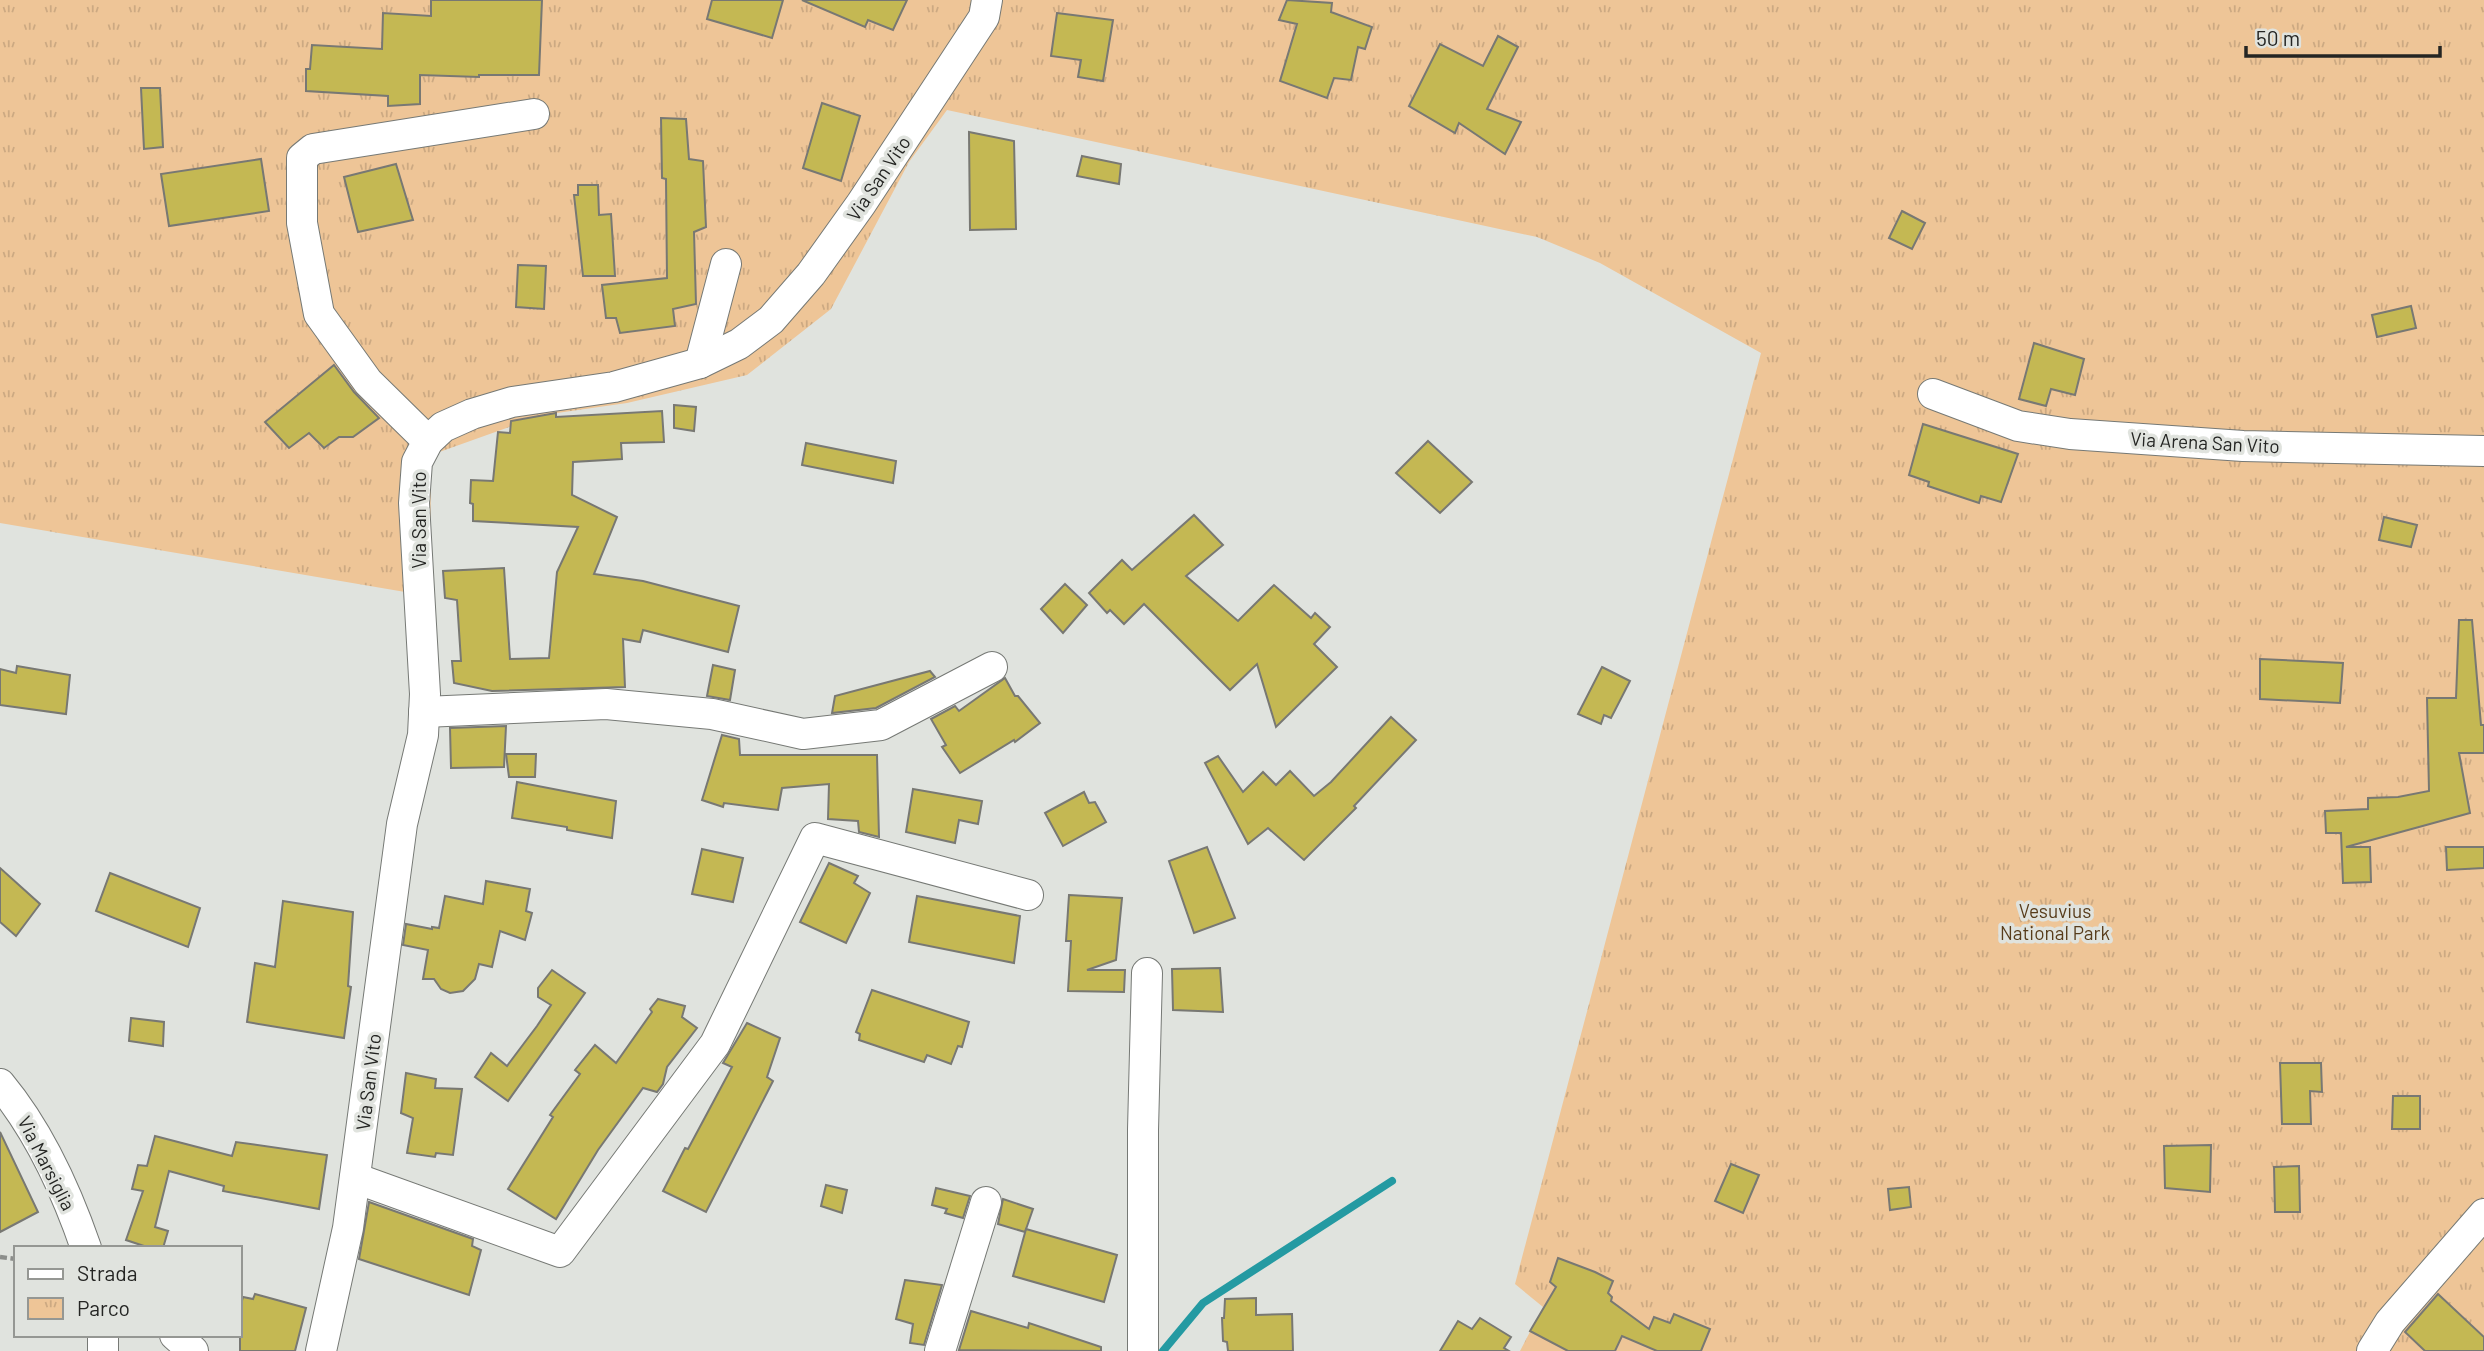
<svg xmlns="http://www.w3.org/2000/svg" width="2484" height="1351" viewBox="0 0 2484 1351" font-family="Barlow,sans-serif">
	<style>
		.park { fill: url(#park-tufts) }
		.lines { fill: none; stroke-linecap: round; stroke-linejoin: round }
		.stream { stroke: #249aa2; stroke-width: 8 }
		.building { fill: #c4b853; stroke: #787873; stroke-width: 2 }
		.minor-casing { stroke: #767975; stroke-width: 32 }
		.path { stroke: #8c8e8b; stroke-width: 4.5; stroke-dasharray: 7 3.5; stroke-linecap: butt }
		.minor { stroke: #fff; stroke-width: 30 }
		.labels { text-anchor: middle; dominant-baseline: central; stroke-width: 7; stroke-linejoin: round; paint-order: stroke }
		.street-label { font-size: 19px; fill: #242523; stroke: #e0e3de }
		.park-label { font-size: 19px; fill: #573c1b; stroke: #e0e3de }
	</style>
	<defs>
		<pattern id="park-tufts" width="24" height="20" patternUnits="userSpaceOnUse" patternTransform="scale(1.75)"><rect width="24" height="20" fill="#eec597"/><path d="M3 7l-1-3M5 7V3M7 7l1-3M15 17l-1-3M17 17v-4M19 17l1-3" fill="none" stroke="#cca982"/></pattern>
	</defs>
	<rect width="100%" height="100%" fill="#e0e3de"/>
	<path class="park" d="M0,0H2484V1351H1520L1543,1307L1515,1284L1761,353L1600,263L1537,237L947,110L909,162L831,309L747,375L627,403L543,415L431,455L430,611L411,593L0,523Z"/>
	<g class="lines">
		<path class="stream" d="M1163,1351L1203,1303L1392,1181"/>
	</g>
	<g class="building">
		<path d="M431,0H542L539,75H479V77L420,75V104L388,106V96L306,91V69H310L312,45L382,49L383,13L431,16Z"/>
		<path d="M712,0H783L772,38L707,19Z"/>
		<path d="M802,0H907L893,30L868,20L865,27Z"/>
		<path d="M1287,0L1332,3L1331,12L1372,27L1365,49L1358,47L1351,80L1334,78L1327,98L1280,81L1297,24L1279,20Z"/>
		<path d="M1057,13L1113,20L1103,81L1078,77L1081,60L1051,56Z"/>
		<path d="M1498,36L1518,47L1487,109L1521,122L1505,154L1459,123L1455,133L1409,106L1440,44L1483,66Z"/>
		<path d="M141,88H160L163,147L144,149Z"/>
		<path d="M822,103L860,116L841,181L803,168Z"/>
		<path d="M661,118L686,119L689,159L703,161L706,227L694,232L696,304L673,309L675,326L620,333L616,318H606L602,285L667,278L666,179L662,178Z"/>
		<path d="M969,132L1014,141L1016,229L970,230Z"/>
		<path d="M1082,156L1121,164L1119,184L1077,176Z"/>
		<path d="M261,159L269,211L169,226L161,174Z"/>
		<path d="M396,164L413,220L358,232L344,177Z"/>
		<path d="M578,185H598L599,215L611,214L615,276H583L574,195H578Z"/>
		<path d="M1902,211L1925,223L1912,249L1889,238Z"/>
		<path d="M518,265L546,266L544,309L516,307Z"/>
		<path d="M2411,306L2416,328L2377,337L2372,315Z"/>
		<path d="M2034,343L2084,359L2075,395L2051,389L2046,406L2019,399Z"/>
		<path d="M334,365L354,392L379,418L353,437H339L324,448L309,433L289,448L265,422Z"/>
		<path d="M674,405L696,407L694,431L674,428Z"/>
		<path d="M662,411L664,442L621,443L622,459L573,462L572,495L617,517L594,574L643,581L739,606L728,652L643,630L640,642L623,639L625,687L492,691L454,683L452,661H461L457,600L445,598L443,571L504,568L510,659L549,658L557,572L578,527L473,521V504L470,503L471,480L493,481L498,432L510,433L511,421L556,413V417Z"/>
		<path d="M1923,424L2018,454L2001,502L1981,496L1979,503L1928,486L1929,482L1909,475Z"/>
		<path d="M1428,441L1472,482L1440,513L1396,473Z"/>
		<path d="M806,443L896,461L893,483L802,465Z"/>
		<path d="M1194,515L1223,545L1186,576L1238,621L1274,585L1311,618L1315,613L1330,627L1314,644L1337,667L1276,727L1257,664L1230,690L1144,604L1124,624L1110,610L1107,613L1089,593L1122,560L1132,570Z"/>
		<path d="M2384,517L2417,525L2411,547L2379,540Z"/>
		<path d="M1065,584L1087,605L1063,633L1041,609Z"/>
		<path d="M2459,620H2472L2481,725H2484V753H2459L2470,813L2346,847H2370L2371,882L2343,883L2341,833H2326L2325,811L2368,809V798L2398,797L2429,791L2427,698H2456Z"/>
		<path d="M2260,659L2343,663L2340,703L2260,699Z"/>
		<path d="M713,665L735,670L730,700L707,696Z"/>
		<path d="M17,666L70,675L66,714L0,705V669L16,673Z"/>
		<path d="M1602,667L1630,681L1611,718L1604,715L1601,724L1578,714Z"/>
		<path d="M930,671L935,677L876,708L832,713L835,696Z"/>
		<path d="M1005,678L1015,696H1018L1040,723L1015,742L1014,740L960,773L942,747L946,745L931,719L955,706L959,711Z"/>
		<path d="M1391,717L1416,740L1354,806L1356,808L1304,860L1268,828L1248,844L1205,763L1218,756L1243,792L1263,772L1276,785L1290,771L1314,796L1331,782Z"/>
		<path d="M506,726L504,767L451,768L450,728Z"/>
		<path d="M722,735L739,739L740,755H877L879,837L859,832L858,821L828,819L829,784L782,788L778,810L724,803L723,807L702,800Z"/>
		<path d="M506,754H536L535,777H509Z"/>
		<path d="M517,782L616,801L612,838L567,830V827L512,818Z"/>
		<path d="M913,789L982,801L978,824L959,820L955,843L906,832Z"/>
		<path d="M1084,792L1089,803L1095,802L1106,822L1063,846L1045,813Z"/>
		<path d="M1207,847L1235,918L1194,933L1169,861Z"/>
		<path d="M2446,847H2484V868L2447,870Z"/>
		<path d="M702,849L743,858L733,902L692,894Z"/>
		<path d="M829,863L858,876L854,883L870,893L846,943L800,922Z"/>
		<path d="M0,868L40,904L16,936L0,922Z"/>
		<path d="M110,873L200,908L188,947L96,911Z"/>
		<path d="M486,881L530,889L526,911L532,913L525,940L500,931L492,967L479,964L475,979L463,991L450,993L441,989L434,979H423L428,950L403,945L406,924L432,929V927L439,928L445,896L483,904Z"/>
		<path d="M1069,895L1122,898L1116,960L1087,970H1125L1124,992L1068,991L1071,941H1066Z"/>
		<path d="M917,896L1020,916L1014,963L909,942Z"/>
		<path d="M283,901L353,912L348,986L351,987L344,1038L247,1022L255,963L275,967Z"/>
		<path d="M1220,968L1223,1012L1173,1010L1172,969Z"/>
		<path d="M552,970L585,993L508,1101L475,1077L491,1053L507,1066L537,1026L551,1005L538,997V988Z"/>
		<path d="M872,990L969,1022L962,1047L958,1046L951,1064L927,1055L924,1062L859,1040L860,1034L856,1032Z"/>
		<path d="M658,999L685,1006L682,1017L697,1028L667,1067L663,1084L657,1092L643,1088L598,1150L556,1219L508,1189L553,1117L550,1115L580,1074L575,1070L595,1045L616,1063L652,1012L650,1009Z"/>
		<path d="M131,1018L164,1022L163,1046L129,1041Z"/>
		<path d="M747,1023L780,1038L767,1077L773,1081L706,1212L663,1191L685,1148L688,1149L732,1067L723,1063Z"/>
		<path d="M2280,1063H2321L2322,1092L2310,1091L2311,1124H2282Z"/>
		<path d="M406,1073L436,1079L435,1088L462,1089L453,1155L436,1153L435,1157L407,1153L413,1118L401,1113Z"/>
		<path d="M2393,1096H2420V1129H2392Z"/>
		<path d="M0,1132L38,1212L0,1232Z"/>
		<path d="M155,1136L232,1156L236,1142L327,1155L319,1209L223,1191L224,1186L169,1171L155,1227L168,1231L163,1248H150L126,1240L143,1191L132,1189L138,1165L147,1166Z"/>
		<path d="M2211,1145L2210,1192L2165,1188L2164,1146Z"/>
		<path d="M1731,1164L1759,1175L1743,1213L1715,1201Z"/>
		<path d="M2299,1166L2300,1212H2275L2274,1167Z"/>
		<path d="M826,1185L847,1190L842,1213L821,1206Z"/>
		<path d="M1909,1187L1911,1207L1890,1210L1888,1189Z"/>
		<path d="M936,1188L970,1196L963,1218L945,1213L947,1209L932,1205Z"/>
		<path d="M1003,1199L1033,1209L1025,1232L998,1224Z"/>
		<path d="M369,1202L473,1239L472,1246L481,1250L469,1295L359,1259Z"/>
		<path d="M1026,1229L1117,1255L1104,1302L1013,1276Z"/>
		<path d="M1558,1258L1595,1272L1613,1281L1608,1293L1612,1297L1611,1301L1649,1329L1654,1317L1670,1323L1674,1314L1710,1329L1701,1351H1657L1622,1336L1615,1351H1568L1530,1331L1556,1287L1550,1282Z"/>
		<path d="M905,1280L942,1285L924,1345L910,1343L913,1324L896,1319Z"/>
		<path d="M255,1294L306,1308L295,1351H240V1308L243,1297L253,1299Z"/>
		<path d="M2438,1294L2484,1337V1351H2425L2405,1332Z"/>
		<path d="M1256,1298V1315L1292,1314L1293,1351H1228L1227,1342L1223,1341L1222,1318H1224L1225,1299Z"/>
		<path d="M971,1311L1028,1328L1029,1323L1101,1347V1351L959,1350Z"/>
		<path d="M1480,1318L1511,1337L1504,1348L1509,1351H1440L1458,1321L1472,1329Z"/>
	</g>
	<g class="lines">
		<g class="minor-casing">
			<g id="minor">
				<path d="M700,363L726,264"/>
				<path d="M1933,394L2018,426L2070,434L2243,446L2484,451"/>
				<path d="M428,441L368,382L319,314L302,223V158L313,149L534,114"/>
				<path d="M424,712L606,704L712,714L803,734L881,725L992,667"/>
				<path d="M0,1084C39,1131 66,1190 86,1248"/>
				<path d="M355,1178L560,1252L715,1044L815,838L1028,895"/>
				<path d="M175,1335L193,1351"/>
				<path d="M103,1351V1335"/>
				<path d="M321,1351L348,1228L402,824L423,735L425,694L414,503L417,462L428,441L443,427L472,414L512,402L614,387L700,363L739,344L771,320L811,274L861,204L984,17L987,0"/>
				<path d="M940,1351L986,1202"/>
				<path d="M1143,1351V1130L1147,973"/>
				<path d="M2372,1351L2390,1322L2484,1214"/>
			</g>
		</g>
		<path class="path" d="M0,1257L16,1259"/>
		<use href="#minor" class="minor"/>
	</g>
	<g class="labels">
		<g class="street-label">
			<text transform="translate(878 178) rotate(-56)">Via San Vito</text>
			<text transform="translate(2205 442) rotate(3)">Via Arena San Vito</text>
			<text transform="translate(418 520) rotate(-90)">Via San Vito</text>
			<text transform="translate(368 1082) rotate(-83)">Via San Vito</text>
			<text transform="translate(47 1163) rotate(63)">Via Marsiglia</text>
		</g>
		<g class="park-label">
			<text x="2055" y="910">Vesuvius<tspan x="2055" dy="22">National Park</tspan></text>
		</g>
	</g>
	<rect x="14" y="1246" width="228" height="91" fill="#e0e3de" stroke="#959793" stroke-width="2"/>
	<rect x="28" y="1269" width="35" height="10" fill="#ffffff" stroke="#959793" stroke-width="2"/>
	<text x="77" y="1281" font-size="21" fill="#242523">Strada</text>
	<rect x="28" y="1298" width="35" height="21" fill="url(#park-tufts)" stroke="#959793" stroke-width="2"/>
	<text x="77" y="1316" font-size="21" fill="#242523">Parco</text>
	<path d="M2246 46v10h194v-10" fill="none" stroke="#242523" stroke-width="3.5"/>
	<text x="2256" y="46" font-size="21" fill="#242523" stroke="#e0e3de" stroke-width="5" paint-order="stroke">50 m</text>
</svg>
